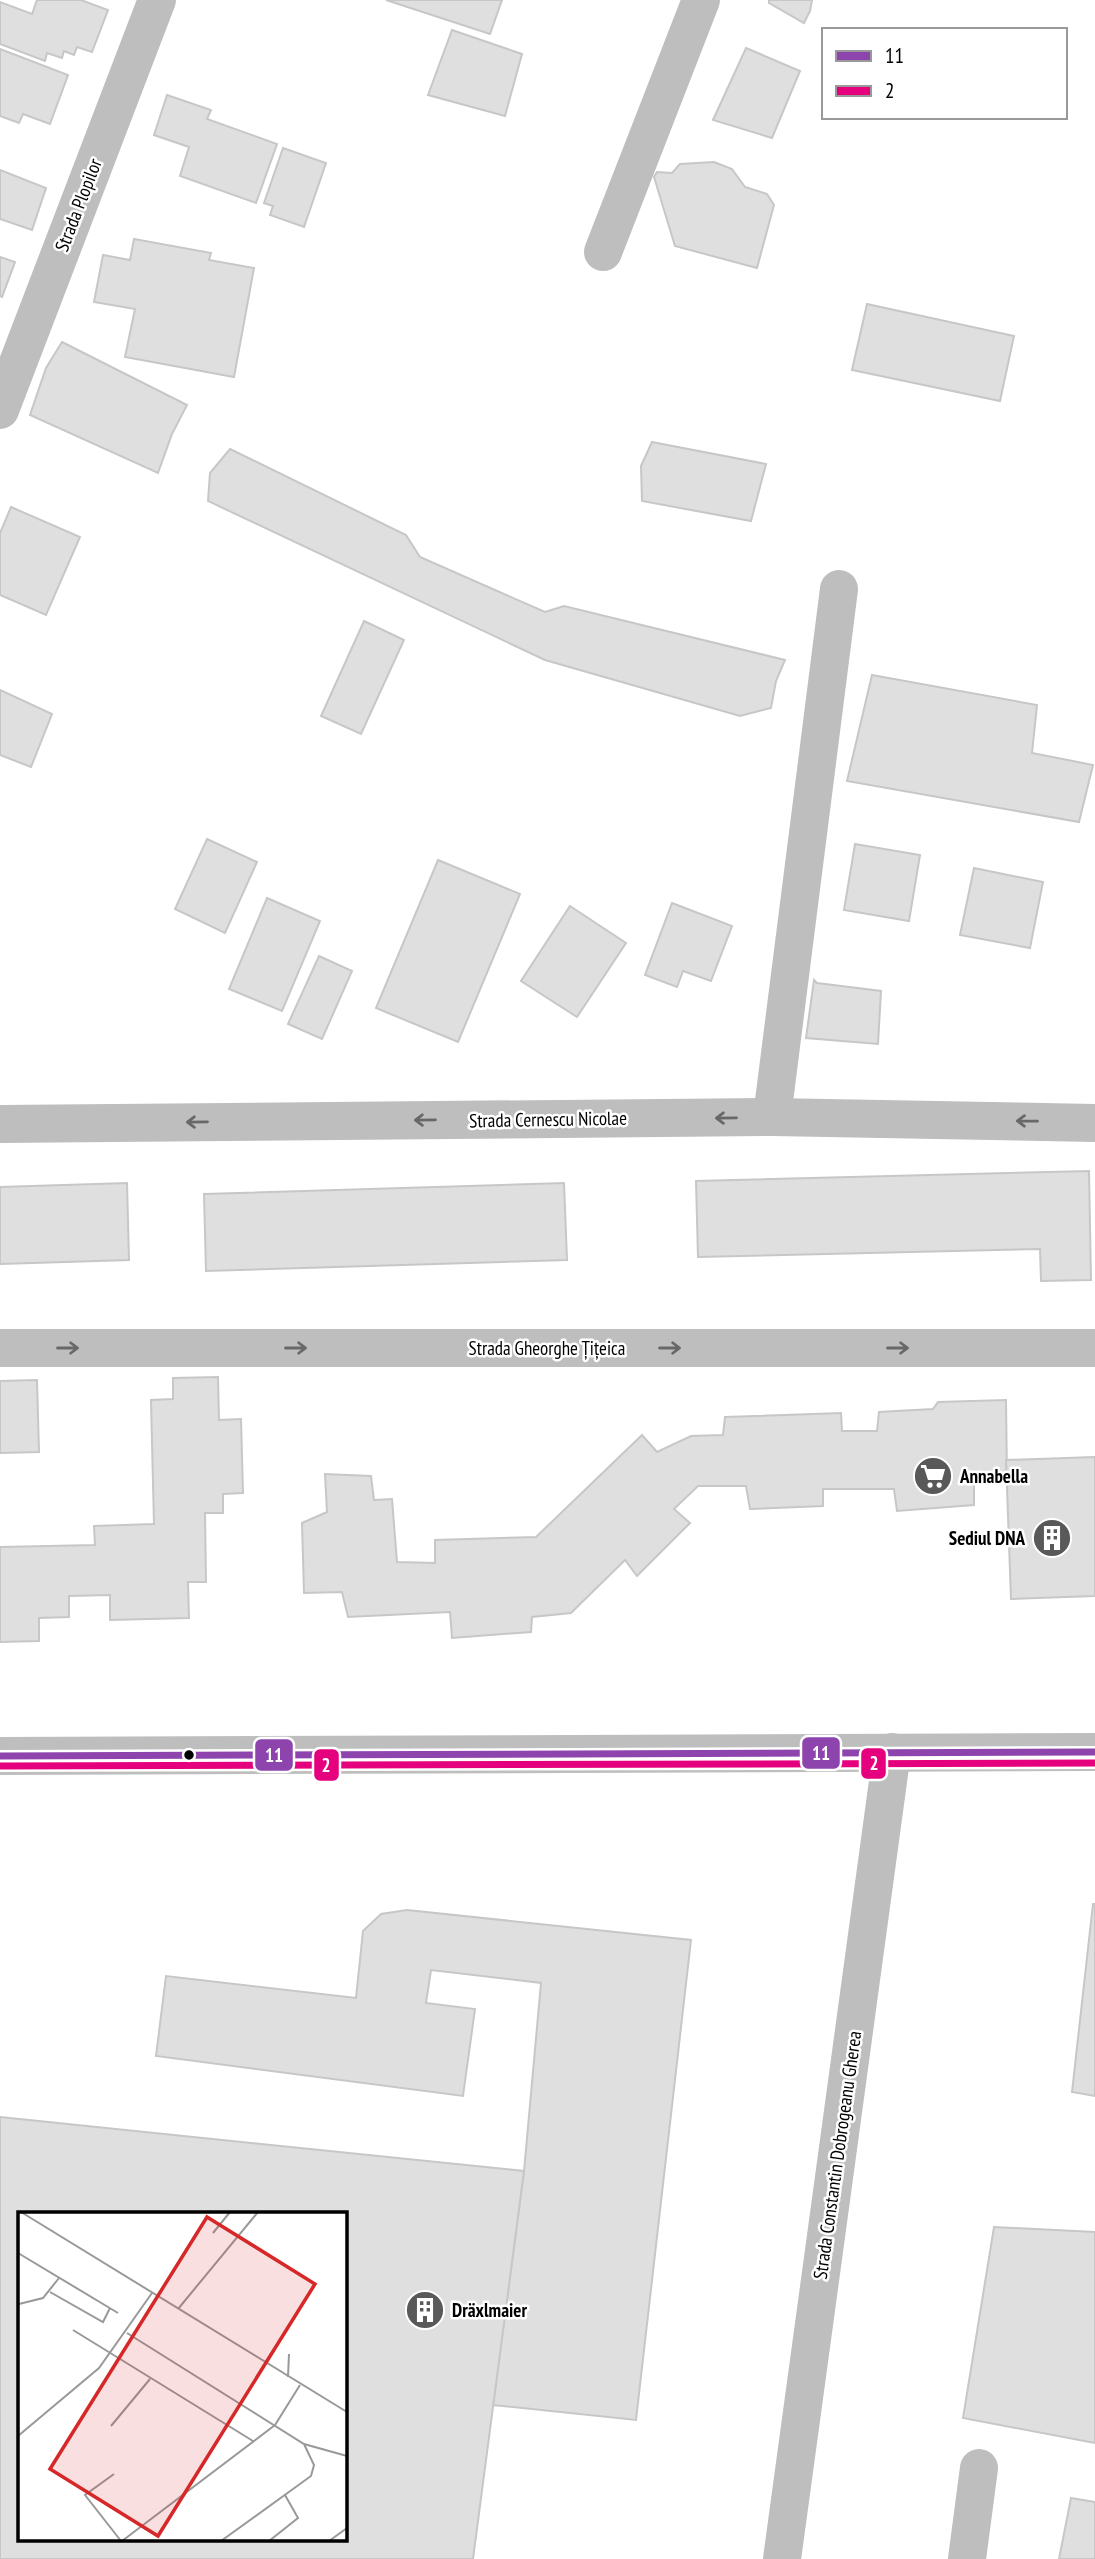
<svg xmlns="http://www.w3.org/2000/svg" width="1095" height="2559" viewBox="0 0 1095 2559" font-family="'PT Sans Narrow',sans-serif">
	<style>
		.building { fill: #dfdfdf; stroke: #c7c7c7; stroke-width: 2; fill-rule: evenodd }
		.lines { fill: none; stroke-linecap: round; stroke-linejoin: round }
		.minor { stroke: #bebebe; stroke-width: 38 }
		.major { stroke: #bebebe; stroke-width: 38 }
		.bus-1-casing { stroke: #fff; stroke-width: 12 }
		.bus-2-casing { stroke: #fff; stroke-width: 12 }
		.bus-1 { stroke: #8e44ad; stroke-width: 7 }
		.bus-2 { stroke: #e5007d; stroke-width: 7 }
		.oneway { stroke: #686868 }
		.bus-dot { fill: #000; stroke: #fff; stroke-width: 2.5 }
		.labels { text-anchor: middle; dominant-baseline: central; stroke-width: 5; stroke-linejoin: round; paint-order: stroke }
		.street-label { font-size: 19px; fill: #000; stroke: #fff }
		.poi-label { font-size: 19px; font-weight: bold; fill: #000; stroke: #fff; text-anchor: start }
		.inset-road { fill: none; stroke: #999; stroke-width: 2 }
		.view { fill: #d62828; fill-opacity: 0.15; stroke: #d62828; stroke-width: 3.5 }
		.inset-edge { fill: none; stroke: #000; stroke-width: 3.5 }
		.line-badge { stroke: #fff; stroke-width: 2.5 }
		.badge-label { font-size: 19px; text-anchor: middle; font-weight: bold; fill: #fff }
	</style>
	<rect width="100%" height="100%" fill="#fff"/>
	<g class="building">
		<path d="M37,0H81L108,10L92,52L77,47L74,55L64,51L62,58L47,53L45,61L0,44V2L32,14Z"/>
		<path d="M386,0H502L490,34Z"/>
		<path d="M769,0H812L810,11L804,23L769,3Z"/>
		<path d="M452,30L522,54L505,116L428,95Z"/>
		<path d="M746,48L800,71L772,138L713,120Z"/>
		<path d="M0,49L68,75L50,124L23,114L19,123L0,116Z"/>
		<path d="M167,95L211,110L207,119L277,144L256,203L180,176L189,147L154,135Z"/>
		<path d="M283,148L326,163L304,227L270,215L273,206L264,203Z"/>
		<path d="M714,162L732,169L745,187L767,194L774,205L757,268L675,246L654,177L657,172L672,173L680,164Z"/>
		<path d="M0,170L46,188L32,230L0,219Z"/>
		<path d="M134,239L211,253L209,260L254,268L234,377L125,357L135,309L94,302L103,255L130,260Z"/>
		<path d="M0,257L15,262L2,297L0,296Z"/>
		<path d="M867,304L1014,336L1000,401L852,370Z"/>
		<path d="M62,342L187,405L172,434L158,473L30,415L46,368Z"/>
		<path d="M652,442L766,464L751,521L642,501L641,466Z"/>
		<path d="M230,449L406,535L420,557L545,612L564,606L785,660L776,681L771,708L740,716L545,660L208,501L210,473Z"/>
		<path d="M11,507L80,537L46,615L0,595V533Z"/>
		<path d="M364,621L404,640L361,734L321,716Z"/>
		<path d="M872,675L1037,705L1032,753L1093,765L1079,822L847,781Z"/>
		<path d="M0,690L52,714L31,767L0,755Z"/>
		<path d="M207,839L257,862L225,933L175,909Z"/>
		<path d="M855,844L920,855L909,921L844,910Z"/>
		<path d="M438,860L520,894L458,1042L376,1008Z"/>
		<path d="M974,868L1043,882L1030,948L960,935Z"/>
		<path d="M267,898L320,921L282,1011L229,989Z"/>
		<path d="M672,903L732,926L711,981L683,971L677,987L645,975Z"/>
		<path d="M570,906L626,943L577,1017L521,981Z"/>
		<path d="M319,956L352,971L322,1039L288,1024Z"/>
		<path d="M814,980L817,983L881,991L878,1044L806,1038Z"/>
		<path d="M1089,1171L1091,1280L1041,1281L1040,1249L698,1257L696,1181Z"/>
		<path d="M127,1183L129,1260L0,1264V1187Z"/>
		<path d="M564,1183L567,1260L206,1271L204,1194Z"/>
		<path d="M218,1377L219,1420L241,1419L243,1493L223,1494V1513H205L206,1582H188L189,1618L110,1620V1595L69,1596V1617L39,1618V1641L0,1642V1547L95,1545L94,1526L154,1524L151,1400L173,1399V1378Z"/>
		<path d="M37,1380L39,1452L0,1453V1381Z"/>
		<path d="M1006,1400L1007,1480L974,1483V1505L897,1511L894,1489H823V1506L750,1509L746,1486H698L674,1509L690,1523L637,1576L625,1560L571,1613L532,1617L531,1632L452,1638L450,1612L348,1617L342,1592L304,1593L302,1523L327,1512L325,1474L371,1476L374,1500L392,1499L397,1562L435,1563V1540L536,1537L642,1435L657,1452L691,1436L723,1435L725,1417L841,1413L842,1431H877L879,1412L933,1409L938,1402Z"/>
		<path d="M1095,1457V1596L1011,1599L1006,1460Z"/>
		<path d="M1093,1904H1095V2096L1072,2092Z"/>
		<path d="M407,1910L691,1940L636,2420L493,2405L524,2171L541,1983L431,1970L426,2003L475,2009L463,2096L156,2056L166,1976L356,1998L363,1931L381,1914Z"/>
		<path d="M0,2117L524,2171L473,2559H0ZM19,2214H345V2540H19Z"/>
		<path d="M994,2227L1095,2232V2443L963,2418Z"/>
		<path d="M1071,2498L1095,2502V2559H1059Z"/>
	</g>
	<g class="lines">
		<g class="minor">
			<path d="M603,252L701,0"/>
			<path d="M0,410L157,0"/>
			<path d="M772,1117L839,589"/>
			<path d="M0,1124L772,1117L1095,1123"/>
			<path d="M0,1348H1095"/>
			<path d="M782,2559L892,1752"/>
			<path d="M967,2559L979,2468"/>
		</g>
		<path class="major" d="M0,1756L1095,1752"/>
		<g class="bus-1-casing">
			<path id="bus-1" d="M0,1756L1095,1752"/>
		</g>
		<g class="bus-2-casing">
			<path id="bus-2" d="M0,1766L1095,1763"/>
		</g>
		<use href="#bus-1" class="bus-1"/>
		<use href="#bus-2" class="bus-2"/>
	</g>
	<defs><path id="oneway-shaft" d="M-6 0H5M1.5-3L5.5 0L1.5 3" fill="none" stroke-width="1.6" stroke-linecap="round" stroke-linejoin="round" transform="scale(1.75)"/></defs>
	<g class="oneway">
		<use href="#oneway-shaft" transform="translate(726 1118) rotate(179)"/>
		<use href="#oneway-shaft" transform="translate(425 1120) rotate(179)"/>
		<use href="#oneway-shaft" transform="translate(1027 1121) rotate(-179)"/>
		<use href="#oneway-shaft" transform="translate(197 1122) rotate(179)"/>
		<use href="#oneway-shaft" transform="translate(68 1348)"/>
		<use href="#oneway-shaft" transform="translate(296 1348)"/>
		<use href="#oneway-shaft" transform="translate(670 1348)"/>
		<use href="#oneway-shaft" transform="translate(898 1348)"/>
	</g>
	<defs>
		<g id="supermarket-disc" transform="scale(2.0125)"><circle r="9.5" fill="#595959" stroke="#fff"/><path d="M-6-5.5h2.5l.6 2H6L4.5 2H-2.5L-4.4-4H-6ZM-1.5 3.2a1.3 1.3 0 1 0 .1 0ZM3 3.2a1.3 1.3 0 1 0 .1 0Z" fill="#fff"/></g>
		<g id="building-disc" transform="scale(2.0125)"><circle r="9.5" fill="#595959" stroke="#fff"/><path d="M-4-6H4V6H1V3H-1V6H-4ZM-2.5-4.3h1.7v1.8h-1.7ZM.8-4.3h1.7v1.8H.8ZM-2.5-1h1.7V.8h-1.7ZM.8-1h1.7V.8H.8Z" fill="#fff"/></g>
	</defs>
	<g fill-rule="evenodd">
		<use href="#supermarket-disc" x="933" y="1476"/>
		<use href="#building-disc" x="1052" y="1538"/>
		<use href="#building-disc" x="425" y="2310"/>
	</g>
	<circle class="bus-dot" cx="189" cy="1755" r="6"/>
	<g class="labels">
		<g class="street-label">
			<text transform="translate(78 205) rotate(-69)">Strada Plopilor</text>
			<text transform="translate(548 1119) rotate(-1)">Strada Cernescu Nicolae</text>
			<text x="547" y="1348">Strada Gheorghe Țițeica</text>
			<text transform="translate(837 2155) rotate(-82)">Strada Constantin Dobrogeanu Gherea</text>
		</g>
		<g class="poi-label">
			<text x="960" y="1476">Annabella</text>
			<text x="1025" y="1538" text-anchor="end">Sediul DNA</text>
			<text x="452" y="2310">Dräxlmaier</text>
		</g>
	</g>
	<g transform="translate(18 2212)">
		<rect width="329" height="329" fill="#fff"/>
		<path class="inset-road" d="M3,0L329,200M195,21L212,0M0,41L100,101M32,80L85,110L92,96M1,92L25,86L41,66M160,97L240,0M55,118L235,229M109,121L286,232L329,244M270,165L271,142M93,214L132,167M0,224L81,156L134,81M96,262L67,283L103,329M104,329L257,213L282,173M203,329L293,264L296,253L286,232M251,329L280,306L267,283M311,329L329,316"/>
		<path class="view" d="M189,5L297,72L140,324L32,257Z"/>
		<rect width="329" height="329" class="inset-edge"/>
	</g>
	<g class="line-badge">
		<rect x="801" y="1736" width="40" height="34" rx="7" fill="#8e44ad"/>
		<rect x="254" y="1738" width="40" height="34" rx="7" fill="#8e44ad"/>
		<rect x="860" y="1747" width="27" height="33" rx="7" fill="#e5007d"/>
		<rect x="313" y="1748" width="27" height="34" rx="7" fill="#e5007d"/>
	</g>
	<g class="badge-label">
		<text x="821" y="1760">11</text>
		<text x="274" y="1762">11</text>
		<text x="874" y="1770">2</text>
		<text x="326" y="1772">2</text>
	</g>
	<rect x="822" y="28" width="245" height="91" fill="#ffffff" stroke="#999999" stroke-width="2"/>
	<rect x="836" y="51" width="35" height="10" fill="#8e44ad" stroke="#999999" stroke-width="2"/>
	<text x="885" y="63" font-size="21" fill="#000000">11</text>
	<rect x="836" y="86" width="35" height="10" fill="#e5007d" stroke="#999999" stroke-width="2"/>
	<text x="885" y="98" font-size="21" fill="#000000">2</text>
</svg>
